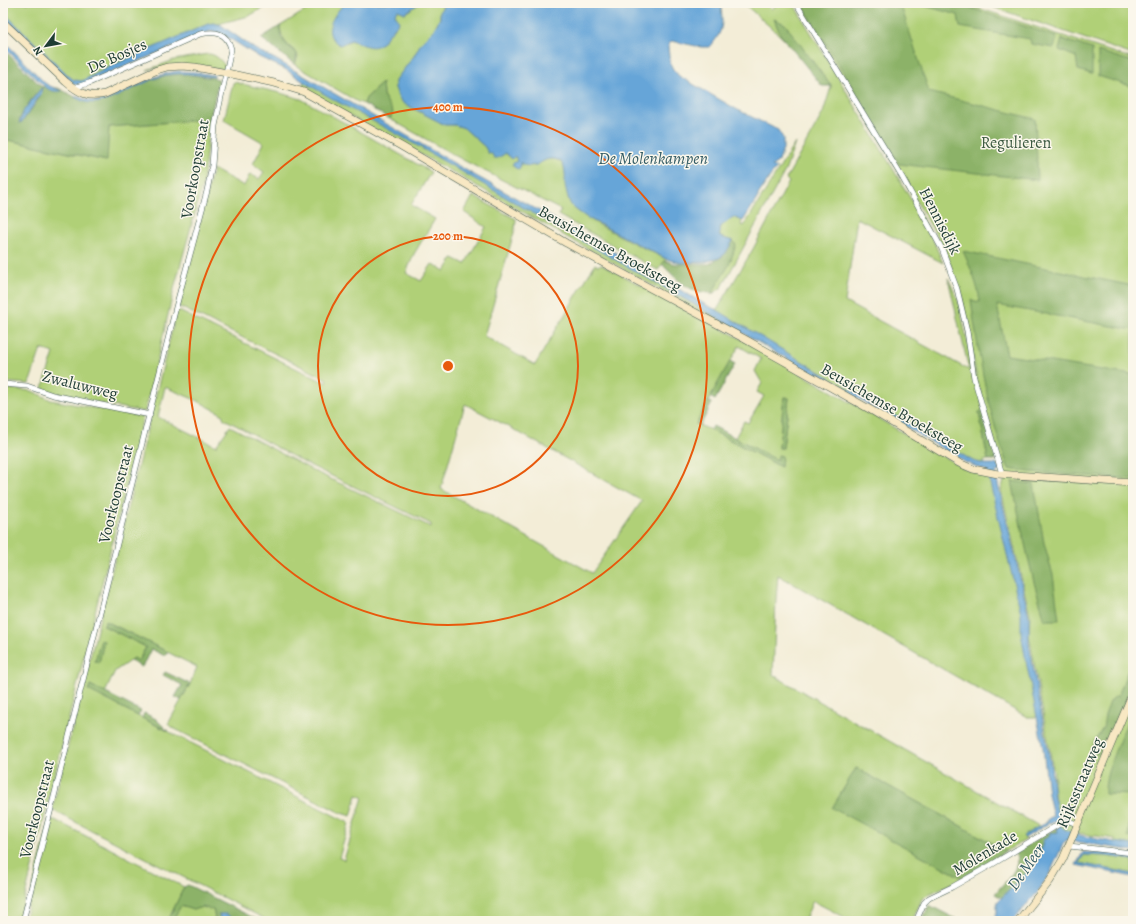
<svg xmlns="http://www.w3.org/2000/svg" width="1136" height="924" viewBox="0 0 1136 924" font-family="Alegreya,serif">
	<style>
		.green { fill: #b0d077; stroke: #688656; fill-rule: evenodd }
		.forest { fill: #8cb268; stroke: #56784e; fill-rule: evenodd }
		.water { fill: #66a5d8; stroke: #427186 }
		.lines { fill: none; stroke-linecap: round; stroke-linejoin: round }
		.street-casing { stroke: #3f574c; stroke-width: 6 }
		.secondary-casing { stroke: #3f574c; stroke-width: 8 }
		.street { stroke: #fff; stroke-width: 5 }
		.secondary { stroke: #f8e8c3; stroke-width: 7 }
		.ring { fill: none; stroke: #e8590c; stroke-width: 2 }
		.labels { text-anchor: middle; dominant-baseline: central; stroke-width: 3; stroke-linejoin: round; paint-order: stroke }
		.street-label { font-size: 16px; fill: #1f3d34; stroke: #fbf7ec }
		.park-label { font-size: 16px; fill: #3c5a41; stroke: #fbf7ec }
		.water-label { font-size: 17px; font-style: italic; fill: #345c65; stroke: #fbf7ec }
		.centre { fill: #e8590c; stroke: #fbf7ec; stroke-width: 2 }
		.ring-label { font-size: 12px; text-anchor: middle; font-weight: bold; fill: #e8590c; stroke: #fbf7ec; stroke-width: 3; stroke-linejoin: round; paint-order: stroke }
	</style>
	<rect width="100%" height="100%" fill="#fbf7ec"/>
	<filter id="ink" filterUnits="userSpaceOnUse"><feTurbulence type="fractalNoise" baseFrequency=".025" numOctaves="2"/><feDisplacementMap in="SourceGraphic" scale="8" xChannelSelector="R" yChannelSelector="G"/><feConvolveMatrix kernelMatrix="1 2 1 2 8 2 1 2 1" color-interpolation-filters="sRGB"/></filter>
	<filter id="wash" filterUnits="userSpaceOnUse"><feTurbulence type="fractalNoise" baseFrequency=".012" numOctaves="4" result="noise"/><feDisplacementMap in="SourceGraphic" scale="16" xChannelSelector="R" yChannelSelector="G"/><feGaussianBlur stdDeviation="0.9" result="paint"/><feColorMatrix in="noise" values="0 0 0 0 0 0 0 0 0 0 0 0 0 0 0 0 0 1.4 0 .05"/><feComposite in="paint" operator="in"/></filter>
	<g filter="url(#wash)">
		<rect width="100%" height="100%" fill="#f3edd7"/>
		<g class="green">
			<path d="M3,3H272L249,16L218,24L213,23L208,24L111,66L82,81L74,80L70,77L3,12Z"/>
			<path d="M318,3H345C336,12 327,26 332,39L348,42L351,40L358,43L381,44L399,23L395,13L398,10L405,13L420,3H445L440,11V18L433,31L421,43L414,56L395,81V88L399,98L403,103L445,125H455L464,128L485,147L489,154L492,153L496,158L505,153L512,159L515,156L517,161L513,163L517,169L520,167V162C523,163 525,165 528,166C538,167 546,155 557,160C572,166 561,195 573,207C581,215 593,221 603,227C624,238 645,249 666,259L658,270L558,215L561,210L465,161L390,119L393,112L383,95L382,83L366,98L364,104L358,102L295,65L298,56C289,44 282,44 280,26Z"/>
			<path d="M743,3H766L771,9L775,7L773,3H793L883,152L928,228L943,263L857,218L845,302L969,370L948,278L958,300L983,410L979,413L988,460L984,461L985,464L973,461L786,352L717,310L753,249L789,182L786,179L823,113L831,87V84L776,32Z"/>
			<path d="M799,3H963L1133,59V845L1115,842V839L1078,833L1072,831L1071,833L1066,831L1060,825L1062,824L1059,819L1056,809L1052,774L1055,781L1054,774L1029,635L1030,615L1001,490L1005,478L977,379L962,297L944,248Z"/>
			<path d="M981,3H1133V55Z"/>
			<path d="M208,54C217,54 222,62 227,68L226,69L155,68L147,70L174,60Z"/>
			<path d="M234,82L280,93L301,99L345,123L431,172L411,205L435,219L414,254L406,273L421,281L432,264L445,271L453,258L465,264L486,227L464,212L473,196L516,219L515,229L484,336L535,365L595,264L598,266L601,264L745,341L965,469L979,474L989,477L1021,613L1023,643L1037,717H1027L778,575L776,599L773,675L1039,826L1023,836L1026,840L1006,851L856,768L833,808L963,878L929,894L922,899L912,921H852L813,901L805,919L808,921H269L52,810L177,310L326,383L327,379L178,306L213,169L244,186L250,174L259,179L264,172L253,164L264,143L224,120L233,83ZM739,346L761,359L755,371L762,383L757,392L764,396L748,423L744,421L735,438L777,461L781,467L711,430L696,424ZM165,387L198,401L222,414L224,419L232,423L305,463L431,524V527L314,471L230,426L216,446L158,417ZM784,397L789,398L783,448H779ZM465,404L509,427L642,501L592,573L441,489ZM106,621L197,667L190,684L168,724L171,727L341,813L351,816L357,795L363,797L344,860L339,858L349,823L138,716L89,690L90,685L105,693L115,671L134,658L138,661L146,647L104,626Z"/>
			<path d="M304,82L404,138L737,330L731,328L703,314L417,152L300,89Z"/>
			<path d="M210,119L203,183L175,285L145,412L65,397L42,390L54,353L41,349L29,384L3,382V139L106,161L109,127Z"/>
			<path d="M795,143L786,169L722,287L711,295L712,293L733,241L720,237L719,228L733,217L742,220L741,225L744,226Z"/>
			<path d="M3,388L32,391L51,400L143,417L19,921H3Z"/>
			<path d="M50,820H55L184,887L168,921H24Z"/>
			<path d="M1083,855L1106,856L1133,860V874L1079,863Z"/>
			<path d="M180,906L193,910L202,907L213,910L215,917L213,921H172Z"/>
		</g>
		<g class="forest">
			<path d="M801,3H900L929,92L1035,119L1038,180L899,164Z"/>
			<path d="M922,3H956L1057,37L1054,48L1031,44L1030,39L960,27L958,15L921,5Z"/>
			<path d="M774,19L785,24L831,86H822L780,34Z"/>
			<path d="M280,26L281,37L286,44L297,53L295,65L261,38Z"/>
			<path d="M1062,39L1092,49V74L1078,70L1076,57L1059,50Z"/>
			<path d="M3,49L42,87L46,84L51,88H58L83,101H103L124,93L148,81L167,75L185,74L219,79L210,119L109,127L107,161L3,139ZM42,88C41,100 29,112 22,122L19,120L30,101Z"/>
			<path d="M1098,51L1133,62V87L1098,76Z"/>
			<path d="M382,83L383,95L393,112L390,119L364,104L366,98Z"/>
			<path d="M733,241L736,245L729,265L712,293C689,293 677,280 662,264L665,261L676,264H709L723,256Z"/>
			<path d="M963,251L1133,286V330L997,305L1007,355L1133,375V479L1030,472L1009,469C988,415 979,357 971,300L980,302C978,284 970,267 963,251Z"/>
			<path d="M730,361L735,364L715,400L710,397Z"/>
			<path d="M784,397L789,398L783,448H779Z"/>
			<path d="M708,401L712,403L700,426L696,424Z"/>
			<path d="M983,410L996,460H988L979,412Z"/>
			<path d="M713,426L777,460L778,455L782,456L781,467L711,430Z"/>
			<path d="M1012,481L1034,484L1044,543L1053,575L1059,620H1044C1042,606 1036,592 1033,578C1025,546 1018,513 1012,481Z"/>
			<path d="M105,621L168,652L165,656L151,649L142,667L130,661L134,658L139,661L146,647L104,626Z"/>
			<path d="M101,639L104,641L99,663L95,661Z"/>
			<path d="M1133,657V683L1103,754H1094L1091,749L1093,744L1103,728L1105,715L1110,702L1115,696H1118Z"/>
			<path d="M165,672L190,684L181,700L175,697L182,685L163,675Z"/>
			<path d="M90,685L141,711L138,716L88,690Z"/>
			<path d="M144,713L156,719L168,731L142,718Z"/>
			<path d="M1129,718H1133V838L1128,837L1132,795L1105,794C1104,771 1120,740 1129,718Z"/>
			<path d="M856,768L1006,851L963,878L832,808Z"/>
			<path d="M1057,827L1058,832L1049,833L1050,835L1037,861L1030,870L1002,898L995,894C1004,881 1023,869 1015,853Z"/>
			<path d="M188,885L260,921H237L219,914L220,921H213L215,917L213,910L202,907L193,910L181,906L172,921H168L184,887Z"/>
			<path d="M929,905L960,921H922Z"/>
		</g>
		<g class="water">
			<path d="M345,3H420L405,13L398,10L396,11L395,14L399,22L381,44C371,51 361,43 351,40L340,45C320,34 333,15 345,3Z"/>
			<path d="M445,3H724L721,6C723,26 723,31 710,47H701L672,41L669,44L668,48L670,63L673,69L679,76L736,109L778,130L783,138V149L779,161L772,166L777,168L771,175L758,195V197L743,221L733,217L719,228L720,237L733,241L725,254L719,258L705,262L681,263L666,259L586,217C581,213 573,209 570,203C568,198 566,190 565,185C565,175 567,160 554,159C546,158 543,162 536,165C533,166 527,166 524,165L520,162L521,165L519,169L515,168L512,164L517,161L515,156L512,159L506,153L498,158H494L492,154L488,153L485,147L464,128L455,125H445L403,103L399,98L395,88V81L414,56L421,43L433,31L440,18V11Z"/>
			<path d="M3,12L70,77L74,80L82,81L111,66L208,24L213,23L221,25L255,49L275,59L476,176L634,263L706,305L717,310L786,352L973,461L984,464H997L1000,471L996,472L998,484L1029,616V644L1051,766L1054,797L1059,819L1056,820L1058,823H1056L1055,821L1050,824L1049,823L1025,838L1023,836L1048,821V819L1053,816L1048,794L1043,748L1025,656L1021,633V613L987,471L965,462L852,395L763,345L699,307L534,214L404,138L338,102L304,82L285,69L259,57L221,33L211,31L83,84L77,85L73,84L58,72L3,19Z"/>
			<path d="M3,40L45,83L50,86L62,91C54,92 50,91 44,86L3,46Z"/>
			<path d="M177,71L195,72L214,75V77C198,75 183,72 167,75C145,79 112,104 92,103C86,103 80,100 74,97C80,96 83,99 89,100C94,101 100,100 104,98C129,90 151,75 177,71Z"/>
			<path d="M42,87L41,94L22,122L19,123L24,110Z"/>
			<path d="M1060,825C1067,837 1118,842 1133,845V851L1067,840L1064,842L1050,873L1037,893L1012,921H992L997,912V905L998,901L1015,885L1037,861L1040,854L1043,840L1050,836L1049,833L1058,832L1057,827Z"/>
			<path d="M1083,852L1109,853L1133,857V860L1106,856L1084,855L1079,863L1133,874V877L1076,865Z"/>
			<path d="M219,914H226L237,921H220Z"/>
		</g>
	</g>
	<g filter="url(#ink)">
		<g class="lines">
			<g class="street-casing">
				<g id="street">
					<path d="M796,3L902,177L942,249L957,289L967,331L974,378L1002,474"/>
					<path d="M3,384L27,386L53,395L150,415"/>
					<path d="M1069,846L1133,853"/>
					<path d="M23,921L176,307L207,191L212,165L215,126L231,49C227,32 215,31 200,34L89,83L73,88"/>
					<path d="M916,921L924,903L929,898L952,887L991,865L1066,820L1077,824"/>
				</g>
			</g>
			<g class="secondary-casing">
				<g id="secondary">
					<path d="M3,22L66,82C79,93 89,98 105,94L157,70L167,67L182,66L195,67L227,73L274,83L304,92L401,146L566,243L743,338L871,410L959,463L973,469L998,474L1133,483"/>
					<path d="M1018,921L1050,881L1063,859L1133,692"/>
				</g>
			</g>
			<use href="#street" class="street"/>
			<use href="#secondary" class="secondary"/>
		</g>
	</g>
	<g class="ring">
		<circle cx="448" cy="366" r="130"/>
		<circle cx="448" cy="366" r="259"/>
	</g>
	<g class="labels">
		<g class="street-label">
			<text transform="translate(117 56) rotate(-24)">De Bosjes</text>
			<text transform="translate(195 169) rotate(-80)">Voorkoopstraat</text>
			<text transform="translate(940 221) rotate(63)">Hennisdijk</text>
			<text transform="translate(610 249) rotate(29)">Beusichemse Broeksteeg</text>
			<text transform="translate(80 385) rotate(14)">Zwaluwweg</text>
			<text transform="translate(892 408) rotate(30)">Beusichemse Broeksteeg</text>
			<text transform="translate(116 494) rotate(-76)">Voorkoopstraat</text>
			<text transform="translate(1080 783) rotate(-67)">Rijksstraatweg</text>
			<text transform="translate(37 809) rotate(-76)">Voorkoopstraat</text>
			<text transform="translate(985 853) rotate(-31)">Molenkade</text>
		</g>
		<g class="park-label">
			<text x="1016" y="143">Regulieren</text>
		</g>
		<g class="water-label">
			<text x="653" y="158">De Molenkampen</text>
			<text transform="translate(1026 867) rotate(-55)">De Meer</text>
		</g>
	</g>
	<circle cx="448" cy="366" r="6" class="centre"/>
	<g class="ring-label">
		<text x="448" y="111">400 m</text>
		<text x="448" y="240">200 m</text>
	</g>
	<rect width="1136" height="924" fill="none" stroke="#fbf7ec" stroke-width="16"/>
	<g transform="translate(46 46) rotate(238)" stroke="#fbf7ec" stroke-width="3" paint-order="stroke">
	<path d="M0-3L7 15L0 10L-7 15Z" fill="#1f3d34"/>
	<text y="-6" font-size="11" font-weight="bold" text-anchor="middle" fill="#1f3d34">N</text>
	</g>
</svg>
